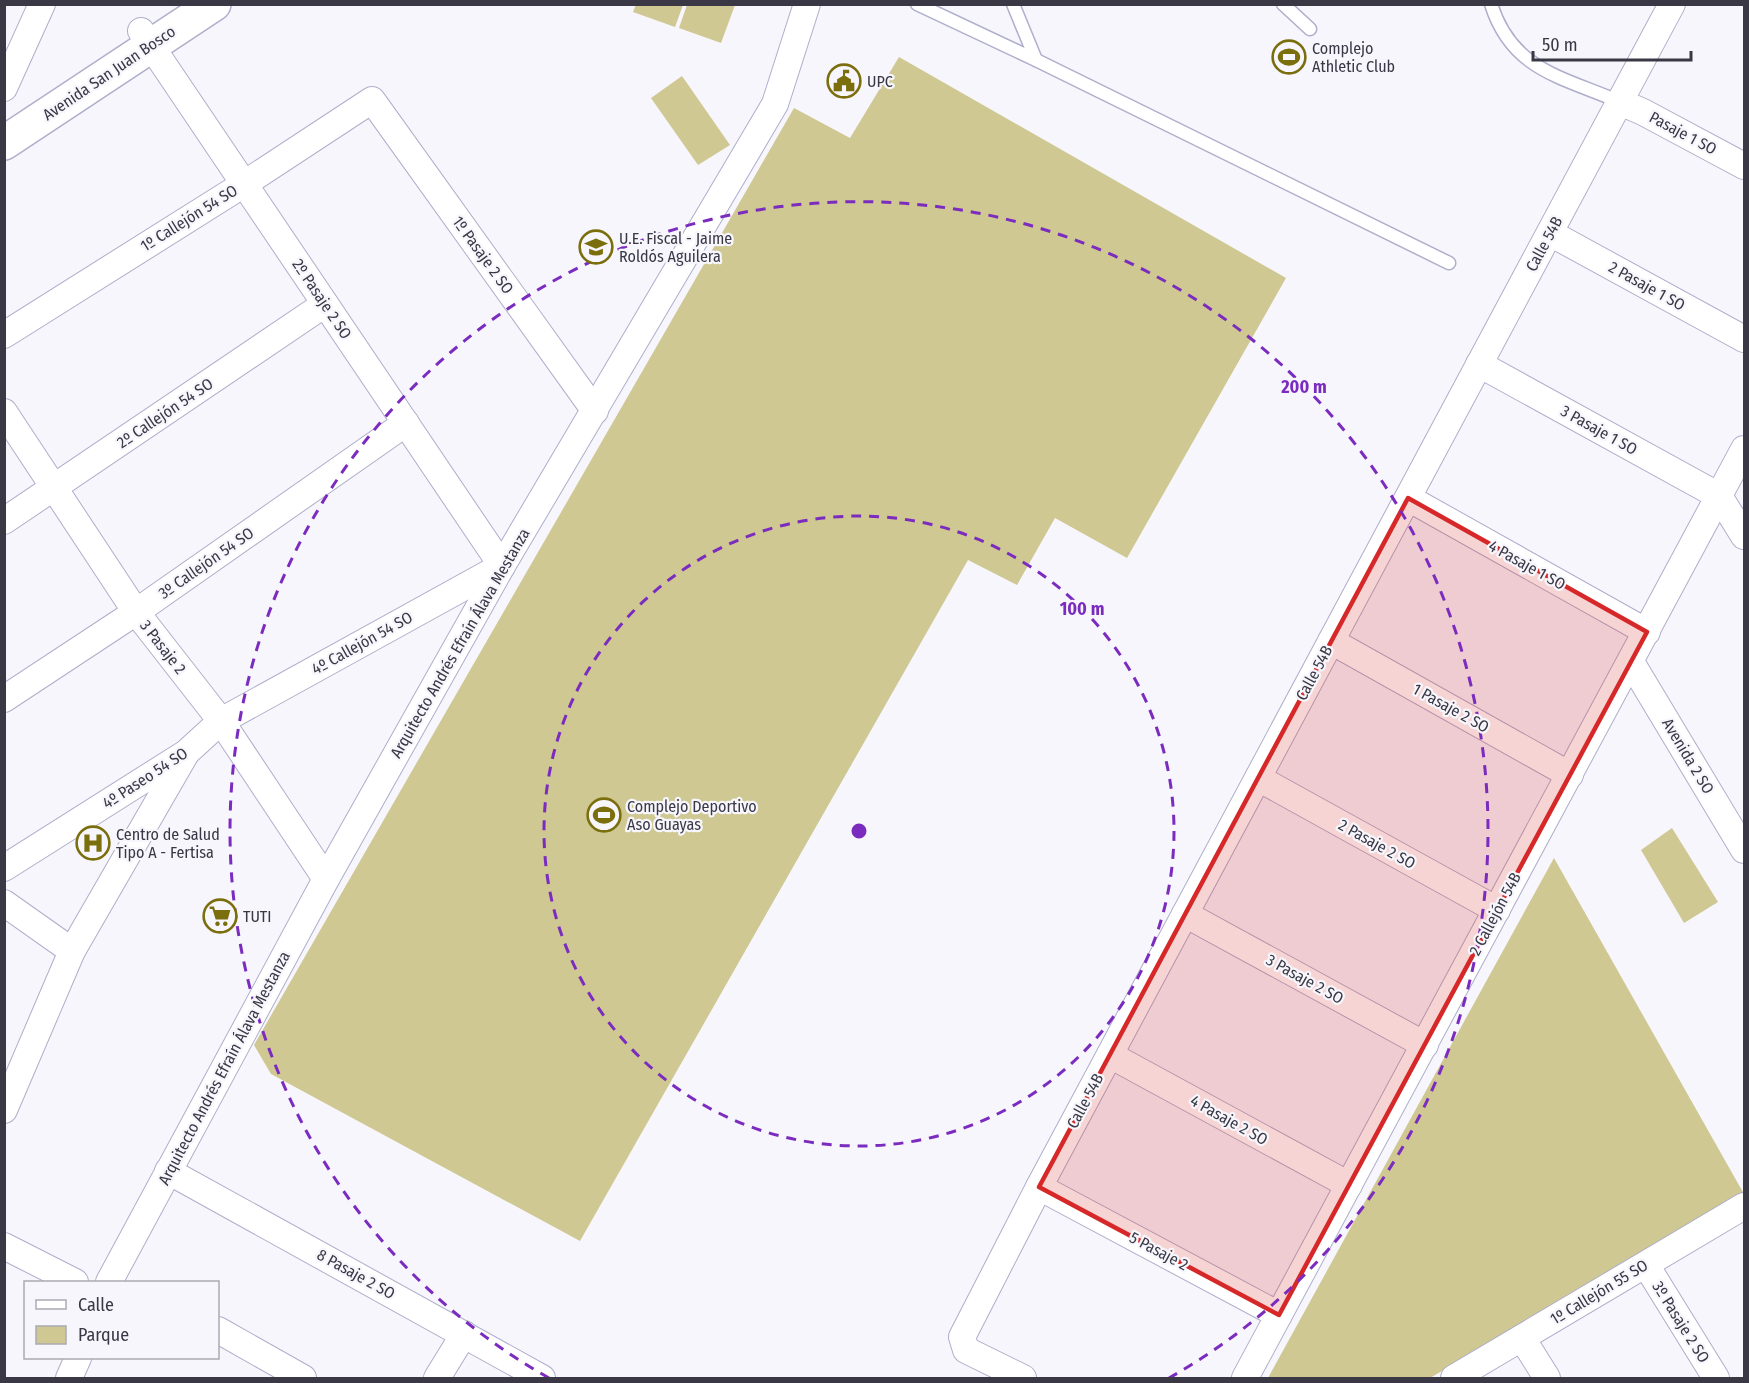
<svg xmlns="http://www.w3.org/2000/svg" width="1749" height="1383" viewBox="0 0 1749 1383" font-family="'Fira Sans Condensed',sans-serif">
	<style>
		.green { fill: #cfc892 }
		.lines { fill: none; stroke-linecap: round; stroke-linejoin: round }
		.lane-casing { stroke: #afaecb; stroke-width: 15 }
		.street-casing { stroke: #afaecb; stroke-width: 28 }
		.secondary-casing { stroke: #afaecb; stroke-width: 36 }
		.lane { stroke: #fff; stroke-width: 12 }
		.street { stroke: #fff; stroke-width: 26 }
		.secondary { stroke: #fff; stroke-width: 33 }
		.marked { fill: #d62828; fill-opacity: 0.2; stroke: #d62828; stroke-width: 4.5; stroke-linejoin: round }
		.ring { fill: none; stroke: #7b2cbf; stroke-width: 3; stroke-dasharray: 10 8 }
		.labels { text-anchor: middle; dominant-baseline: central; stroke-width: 4.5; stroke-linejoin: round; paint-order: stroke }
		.poi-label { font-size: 16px; fill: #393844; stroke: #f6f6fc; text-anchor: start }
		.street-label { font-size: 16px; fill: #393844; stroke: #f6f6fc }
		.centre { fill: #7b2cbf; stroke: #f6f6fc; stroke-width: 3 }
		.ring-label { font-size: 18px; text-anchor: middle; font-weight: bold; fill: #7b2cbf; stroke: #f6f6fc; stroke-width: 4.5; stroke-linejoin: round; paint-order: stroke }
	</style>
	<rect width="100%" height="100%" fill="#f6f6fc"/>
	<g class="green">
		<path d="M636,4H683V5L675,27L633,12Z"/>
		<path d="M687,5H735L721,43L679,28Z"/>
		<path d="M899,57L1286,278L1127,558L1055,518L1017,585L968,560L580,1241L271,1074L254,1045L794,108L850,138Z"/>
		<path d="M682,76L730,145L698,165L651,98Z"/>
		<path d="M1672,828L1718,902L1684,923L1641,850Z"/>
		<path d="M1554,858L1744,1194L1430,1378H1268Z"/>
	</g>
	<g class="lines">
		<g class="lane-casing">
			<g id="lane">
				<path d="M917,4L1036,60L1449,263"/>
				<path d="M1013,4L1036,60"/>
				<path d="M1283,4L1310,29"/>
				<path d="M1491,4C1512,71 1563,77 1620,102"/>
			</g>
		</g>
		<g class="street-casing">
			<g id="street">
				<path d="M4,88L42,4"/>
				<path d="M1620,102L1643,112L1744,166"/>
				<path d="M1550,233L1744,339"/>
				<path d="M4,335L244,184L372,100L595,411"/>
				<path d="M1479,364L1719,496L1744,536"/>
				<path d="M4,412L136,612L221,721L326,879"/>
				<path d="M1408,498L1647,632"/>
				<path d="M4,521L325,304"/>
				<path d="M1331,641L1570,775"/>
				<path d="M1631,662L1744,850"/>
				<path d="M4,699L136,612L406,423"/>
				<path d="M1258,778L1497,910"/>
				<path d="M4,868L186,753L221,721L502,566L141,31"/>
				<path d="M4,903L72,951"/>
				<path d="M1185,914L1425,1045"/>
				<path d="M1110,1055L1349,1185"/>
				<path d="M4,1110L72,951L185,755"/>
				<path d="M168,1171L542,1378"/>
				<path d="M1039,1187L1279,1315"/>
				<path d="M4,1246L75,1282"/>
				<path d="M1646,1265L1716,1378"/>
				<path d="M109,1282L326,879L502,566L775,104L807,4"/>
				<path d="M218,1330L303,1378"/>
				<path d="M1522,1338L1547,1378"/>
				<path d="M69,1378L78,1358"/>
				<path d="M437,1378L464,1334"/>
				<path d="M1023,1378L966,1350L962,1337L1039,1187L1672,4"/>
				<path d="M1245,1378L1744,449"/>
				<path d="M1454,1378L1744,1206"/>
			</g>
		</g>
		<g class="secondary-casing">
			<path id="secondary" d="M4,143L214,4"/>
		</g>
		<use href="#lane" class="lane"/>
		<use href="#street" class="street"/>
		<use href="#secondary" class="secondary"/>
	</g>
	<path class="marked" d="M1408,498L1647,632L1279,1315L1039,1187Z"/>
	<g class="ring">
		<circle cx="859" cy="831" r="315"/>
		<path d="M549 1378A629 629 0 1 1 1169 1378"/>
	</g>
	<defs>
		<g id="stadium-ring" transform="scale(1.725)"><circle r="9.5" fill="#f6f6fc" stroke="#7b6e0c" stroke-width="1.5"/><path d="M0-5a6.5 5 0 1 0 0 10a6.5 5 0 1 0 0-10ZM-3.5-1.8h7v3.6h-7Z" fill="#7b6e0c"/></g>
		<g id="civic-ring" transform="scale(1.725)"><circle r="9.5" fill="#f6f6fc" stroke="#7b6e0c" stroke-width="1.5"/><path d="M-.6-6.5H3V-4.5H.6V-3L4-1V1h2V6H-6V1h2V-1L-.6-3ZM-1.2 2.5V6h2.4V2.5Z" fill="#7b6e0c"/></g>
		<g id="school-ring" transform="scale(1.725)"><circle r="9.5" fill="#f6f6fc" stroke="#7b6e0c" stroke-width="1.5"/><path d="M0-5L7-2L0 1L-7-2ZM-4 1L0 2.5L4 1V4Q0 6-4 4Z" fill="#7b6e0c"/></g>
		<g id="hospital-ring" transform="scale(1.725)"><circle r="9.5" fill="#f6f6fc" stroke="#7b6e0c" stroke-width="1.5"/><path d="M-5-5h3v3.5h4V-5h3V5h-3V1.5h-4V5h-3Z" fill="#7b6e0c"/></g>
		<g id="supermarket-ring" transform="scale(1.725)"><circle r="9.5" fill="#f6f6fc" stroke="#7b6e0c" stroke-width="1.5"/><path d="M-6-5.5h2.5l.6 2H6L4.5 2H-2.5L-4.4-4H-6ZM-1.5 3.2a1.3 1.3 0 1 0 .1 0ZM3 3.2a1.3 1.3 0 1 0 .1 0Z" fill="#7b6e0c"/></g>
	</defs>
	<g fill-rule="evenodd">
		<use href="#stadium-ring" x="1289" y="57"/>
		<use href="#civic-ring" x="844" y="81"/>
		<use href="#school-ring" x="596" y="247"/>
		<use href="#stadium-ring" x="604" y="815"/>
		<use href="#hospital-ring" x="93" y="843"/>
		<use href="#supermarket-ring" x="220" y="916"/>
	</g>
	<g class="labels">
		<g class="poi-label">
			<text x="1312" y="48">Complejo<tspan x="1312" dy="18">Athletic Club</tspan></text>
			<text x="867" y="81">UPC</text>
			<text x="619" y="238">U.E. Fiscal - Jaime<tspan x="619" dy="18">Roldós Aguilera</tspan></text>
			<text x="627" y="806">Complejo Deportivo<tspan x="627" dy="18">Aso Guayas</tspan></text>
			<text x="116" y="834">Centro de Salud<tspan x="116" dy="18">Tipo A - Fertisa</tspan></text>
			<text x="243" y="916">TUTI</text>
		</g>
		<g class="street-label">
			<text transform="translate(109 73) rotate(-34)">Avenida San Juan Bosco</text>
			<text transform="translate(1683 133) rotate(28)">Pasaje 1 SO</text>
			<text transform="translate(189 218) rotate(-32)">1º Callejón 54 SO</text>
			<text transform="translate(1544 244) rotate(-62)">Calle 54B</text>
			<text transform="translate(483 255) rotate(54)">1º Pasaje 2 SO</text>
			<text transform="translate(1647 286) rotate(29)">2 Pasaje 1 SO</text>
			<text transform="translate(322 299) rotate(56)">2º Pasaje 2 SO</text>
			<text transform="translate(165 413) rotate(-34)">2º Callejón 54 SO</text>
			<text transform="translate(1599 430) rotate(29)">3 Pasaje 1 SO</text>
			<text transform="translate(206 563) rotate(-35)">3º Callejón 54 SO</text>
			<text transform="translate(1527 565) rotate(29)">4 Pasaje 1 SO</text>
			<text transform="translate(362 643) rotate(-29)">4º Callejón 54 SO</text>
			<text transform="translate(460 643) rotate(-60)">Arquitecto Andrés Efraín Álava Mestanza</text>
			<text transform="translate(163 647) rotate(52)">3 Pasaje 2</text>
			<text transform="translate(1314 673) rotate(-62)">Calle 54B</text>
			<text transform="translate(1451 708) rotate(29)">1 Pasaje 2 SO</text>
			<text transform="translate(1688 756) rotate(59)">Avenida 2 SO</text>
			<text transform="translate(145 778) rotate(-33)">4º Paseo 54 SO</text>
			<text transform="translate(1377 844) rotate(29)">2 Pasaje 2 SO</text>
			<text transform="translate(1495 914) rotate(-62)">2 Callejón 54B</text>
			<text transform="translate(1305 979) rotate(29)">3 Pasaje 2 SO</text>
			<text transform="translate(224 1068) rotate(-62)">Arquitecto Andrés Efraín Álava Mestanza</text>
			<text transform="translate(1085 1101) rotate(-62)">Calle 54B</text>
			<text transform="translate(1229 1120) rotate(29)">4 Pasaje 2 SO</text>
			<text transform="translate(1159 1251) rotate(28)">5 Pasaje 2</text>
			<text transform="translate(356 1274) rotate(29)">8 Pasaje 2 SO</text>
			<text transform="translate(1599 1292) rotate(-31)">1º Callejón 55 SO</text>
			<text transform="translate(1681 1322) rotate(58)">3º Pasaje 2 SO</text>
		</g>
	</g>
	<circle cx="859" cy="831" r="9" class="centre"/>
	<g class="ring-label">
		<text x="1304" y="393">200 m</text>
		<text x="1082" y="615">100 m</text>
	</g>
	<rect width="1749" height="1383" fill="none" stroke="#393844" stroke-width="12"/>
	<rect x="24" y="1281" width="195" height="78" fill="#f6f6fc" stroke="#aaaab2" stroke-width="1.5"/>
	<rect x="36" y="1300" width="30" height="9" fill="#ffffff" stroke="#aaaab2" stroke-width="1.5"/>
	<text x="78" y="1311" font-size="18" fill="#393844">Calle</text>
	<rect x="36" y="1326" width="30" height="18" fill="#cfc892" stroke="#aaaab2" stroke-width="1.5"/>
	<text x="78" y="1341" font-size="18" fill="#393844">Parque</text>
	<path d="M1533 51v9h158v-9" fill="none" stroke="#393844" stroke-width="3"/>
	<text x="1542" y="51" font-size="18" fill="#393844" stroke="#f6f6fc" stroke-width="4.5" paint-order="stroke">50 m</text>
</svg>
